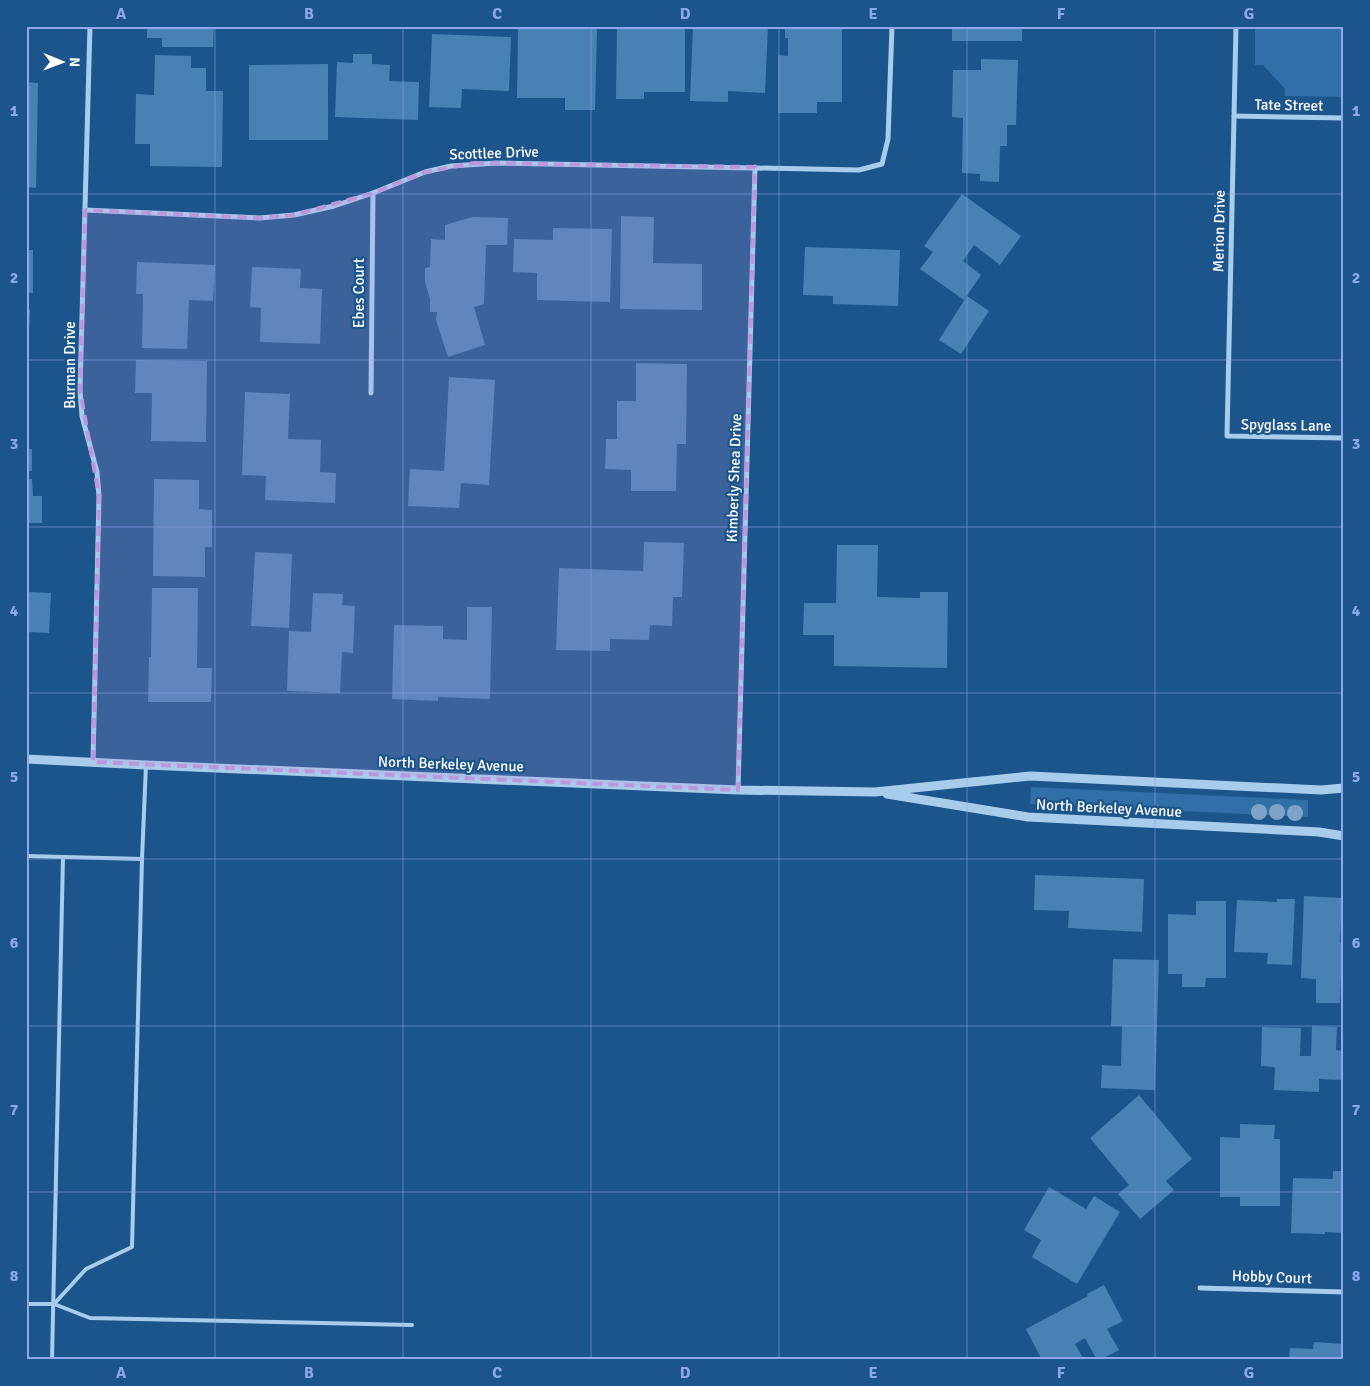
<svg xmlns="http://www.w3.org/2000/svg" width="1370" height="1386" viewBox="0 0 1370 1386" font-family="Signika,sans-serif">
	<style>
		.green { fill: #306fa8 }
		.building { fill: #4a81b5 }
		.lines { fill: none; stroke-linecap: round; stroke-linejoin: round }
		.service { stroke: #a8ccec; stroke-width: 4 }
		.minor { stroke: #a8ccec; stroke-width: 5 }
		.tertiary { stroke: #a8ccec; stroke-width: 9 }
		.tree { fill: #7da4c8 }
		.marked { fill: #bd96df; fill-opacity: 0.2; stroke: #bd96df; stroke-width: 4; stroke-dasharray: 10 6; stroke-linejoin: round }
		.grid { fill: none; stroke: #8ea6ec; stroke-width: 1; stroke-opacity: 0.55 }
		.labels { text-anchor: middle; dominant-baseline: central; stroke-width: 4.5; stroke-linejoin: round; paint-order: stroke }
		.street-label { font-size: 15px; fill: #fff; stroke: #1c558b }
		.neatline { fill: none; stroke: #8ea6ec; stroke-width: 2 }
		.grid-label { font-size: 16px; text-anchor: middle; font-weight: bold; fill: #8ea6ec }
	</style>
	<rect width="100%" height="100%" fill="#1c558b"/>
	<g class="green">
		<path d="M1255,26H1344V97L1285,96V89L1263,65H1255Z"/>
		<path d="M1031,787L1308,800V817L1030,804Z"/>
	</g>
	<g class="building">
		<path d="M147,26H214L213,47H162V38H147Z"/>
		<path d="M617,26H685V92H644V99H616Z"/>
		<path d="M693,26H768L765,93L728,91V102L690,101Z"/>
		<path d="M785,26H842V102H817V113H778V55L788,56V38H785Z"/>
		<rect x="952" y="26" width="70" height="15"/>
		<path d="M518,28L597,29L595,110H565V98H517Z"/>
		<path d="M432,34L511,37L509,91L462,89L461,108L429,107Z"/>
		<path d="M353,54H372V64L390,65L389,81L419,82L418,120L335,117L337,62L353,63Z"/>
		<path d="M155,55L191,56V68H206V91H223L222,167L150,166V144H135L136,94L154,95Z"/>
		<path d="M981,59L1018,60L1016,125H1007V146H1000L999,182L980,181V174L962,173L963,118L952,117L953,70H981Z"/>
		<path d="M328,64V140H249V65Z"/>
		<path d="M26,82L38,83L36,188L26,187Z"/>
		<path d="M962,194L1021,236L1000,265L974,245L963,261L981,275L964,300L920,269L933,252L924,246Z"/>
		<path d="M621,216L654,217L653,263L702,264V310L620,309Z"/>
		<path d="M472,217L508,218L507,245H486L484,304L474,307L485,345L448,357L436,320L437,312H430V299L425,282V268L430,267L431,239L445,240V225Z"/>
		<path d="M553,228L612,229L610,302L537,300V273L513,272L514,239L553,240Z"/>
		<path d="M805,247L900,250L898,306L833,304V296L803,295Z"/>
		<rect x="26" y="250" width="7" height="43"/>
		<path d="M137,262L215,265L213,301L189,300L187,349L142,348L143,294H136Z"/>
		<path d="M252,267L301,269L300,288L322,289L320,344L260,342L261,308L250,307Z"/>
		<path d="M967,296L989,311L961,354L939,340Z"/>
		<path d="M26,310H30L28,352H26Z"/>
		<path d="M136,360L207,361L206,442L151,441L152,393H135Z"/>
		<path d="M636,363L687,364L686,444H677L676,491H631V470L605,469L606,439H617V401H636Z"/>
		<path d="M449,377L495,380L489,485L461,483L459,508L408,506L410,469L444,471Z"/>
		<path d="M245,392L290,394L288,439L321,440L320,472L336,473L335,503L265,500L266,476L242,475Z"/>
		<rect x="26" y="449" width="6" height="22"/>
		<path d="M26,479H32L33,496H42V523H26Z"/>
		<path d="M154,479L199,480V509L212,510V547H205V577L153,576Z"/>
		<path d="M644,542L684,543L682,597H673L672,626L650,625L649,640L610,639V651L556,650L559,568L643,571Z"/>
		<path d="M837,545H878L877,597L920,598V592H948L947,668L834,666V635H803L804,603H836Z"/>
		<path d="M255,552L292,554L289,628L251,626Z"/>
		<path d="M152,588H198L197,668H212L211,702H148L149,657H151Z"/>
		<path d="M26,592L51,593L49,633L26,632Z"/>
		<path d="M313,593L343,594L342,605L355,606L353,653L342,652L340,693L287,691L289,631L311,632Z"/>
		<path d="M467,607H492L490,699L438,697V701L392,699L394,625L443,626V639L467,640Z"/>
		<path d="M1035,875L1144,879L1142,932L1068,928L1069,911L1034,910Z"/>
		<path d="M1304,896L1342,898L1340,943H1344V975L1341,974L1340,1003H1316V979L1301,978Z"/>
		<path d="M1277,899H1295L1292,965L1267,964L1268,953L1234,952L1237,900L1277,902Z"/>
		<path d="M1196,901H1226V978H1206L1205,987H1182V974H1168V914L1196,915Z"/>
		<path d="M1113,959L1159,960L1155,1090L1101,1088L1102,1065L1121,1066L1122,1026H1111Z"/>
		<path d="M1312,1026L1337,1027L1336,1050L1344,1051V1080L1319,1079V1092L1274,1090L1275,1067L1261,1066L1262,1027L1301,1028L1300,1056H1311Z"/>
		<path d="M1139,1095L1192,1159L1166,1181L1174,1190L1140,1219L1118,1194L1129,1185L1090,1138Z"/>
		<path d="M1240,1124L1275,1125L1274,1139H1280V1206H1240V1197H1220V1137L1240,1138Z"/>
		<path d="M1333,1171H1344V1233L1325,1232V1234L1291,1233L1293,1178L1333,1179Z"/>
		<path d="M1049,1187L1086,1209L1094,1196L1120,1212L1077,1284L1032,1257L1041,1240L1024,1230Z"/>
		<path d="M1104,1285L1123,1321L1107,1329L1119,1350L1100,1360H1097L1085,1338L1075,1344L1084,1360H1042L1026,1329L1088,1296L1087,1294Z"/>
		<path d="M1314,1342L1344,1344V1360H1289L1290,1348L1313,1349Z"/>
	</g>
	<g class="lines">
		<g class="service">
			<path d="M26,856L142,859L146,765"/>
			<path d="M26,1304H54L90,1318L412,1325"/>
			<path d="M54,1304L86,1269L132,1247L142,859"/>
			<path d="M52,1360L63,857"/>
		</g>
		<g class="minor">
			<path d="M90,26L80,390L82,416L97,472L99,496L93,762"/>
			<path d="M1236,26L1227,436L1344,438"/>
			<path d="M1234,116L1344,118"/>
			<path d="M85,210L260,218L294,215L334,206L373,193L425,172L451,166L497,163L859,170L882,164L888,139L892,26"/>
			<path d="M371,393L373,193"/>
			<path d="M738,790L755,167"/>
			<path d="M1200,1288L1344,1292"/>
		</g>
		<g class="tertiary">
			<path d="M26,759L146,765L738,790L875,792L1030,776L1321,790L1344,788"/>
			<path d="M887,794L1028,817L1319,832L1344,836"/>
		</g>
	</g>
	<g class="tree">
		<circle cx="1259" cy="812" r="8"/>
		<circle cx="1277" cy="812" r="8"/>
		<circle cx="1295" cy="813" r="8"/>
	</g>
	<path class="marked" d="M474,163L755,167L738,790L93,762L99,496L80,390L85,210L260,218L294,215L373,193L425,172Z"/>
	<path class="grid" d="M215,26V1360M403,26V1360M591,26V1360M779,26V1360M967,26V1360M1155,26V1360M26,194H1344M26,360H1344M26,527H1344M26,693H1344M26,859H1344M26,1026H1344M26,1192H1344"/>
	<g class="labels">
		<g class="street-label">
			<text transform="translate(1289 105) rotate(1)">Tate Street</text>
			<text transform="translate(494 153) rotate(-2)">Scottlee Drive</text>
			<text transform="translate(1219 231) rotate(-89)">Merion Drive</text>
			<text transform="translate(359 293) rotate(-90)">Ebes Court</text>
			<text transform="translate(70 365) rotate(-90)">Burman Drive</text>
			<text transform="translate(1286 425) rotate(1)">Spyglass Lane</text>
			<text transform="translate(734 478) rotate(-88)">Kimberly Shea Drive</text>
			<text transform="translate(451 764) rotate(2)">North Berkeley Avenue</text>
			<text transform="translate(1109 808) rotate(3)">North Berkeley Avenue</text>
			<text transform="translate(1272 1277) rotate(2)">Hobby Court</text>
		</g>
	</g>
	<rect width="1370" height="1386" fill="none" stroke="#1c558b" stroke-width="55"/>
	<g transform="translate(62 62) rotate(91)" stroke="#1c558b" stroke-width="4" paint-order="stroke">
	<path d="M0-4L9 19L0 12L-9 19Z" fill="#ffffff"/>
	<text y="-8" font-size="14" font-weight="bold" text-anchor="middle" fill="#ffffff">N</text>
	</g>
	<rect x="28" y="28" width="1314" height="1330" class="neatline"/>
	<g class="grid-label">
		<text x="121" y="19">A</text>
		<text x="309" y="19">B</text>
		<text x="497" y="19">C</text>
		<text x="685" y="19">D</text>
		<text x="873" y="19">E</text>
		<text x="1061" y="19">F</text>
		<text x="1249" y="19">G</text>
		<text x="14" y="116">1</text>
		<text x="1356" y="116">1</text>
		<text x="14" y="283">2</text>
		<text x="1356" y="283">2</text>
		<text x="14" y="449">3</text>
		<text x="1356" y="449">3</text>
		<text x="14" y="616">4</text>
		<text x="1356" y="616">4</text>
		<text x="14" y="782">5</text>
		<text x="1356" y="782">5</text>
		<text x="14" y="948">6</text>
		<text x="1356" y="948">6</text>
		<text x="14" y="1115">7</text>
		<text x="1356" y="1115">7</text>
		<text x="14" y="1281">8</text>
		<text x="1356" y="1281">8</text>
		<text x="121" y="1378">A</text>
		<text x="309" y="1378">B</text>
		<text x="497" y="1378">C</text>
		<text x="685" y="1378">D</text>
		<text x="873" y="1378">E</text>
		<text x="1061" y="1378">F</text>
		<text x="1249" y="1378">G</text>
	</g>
</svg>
